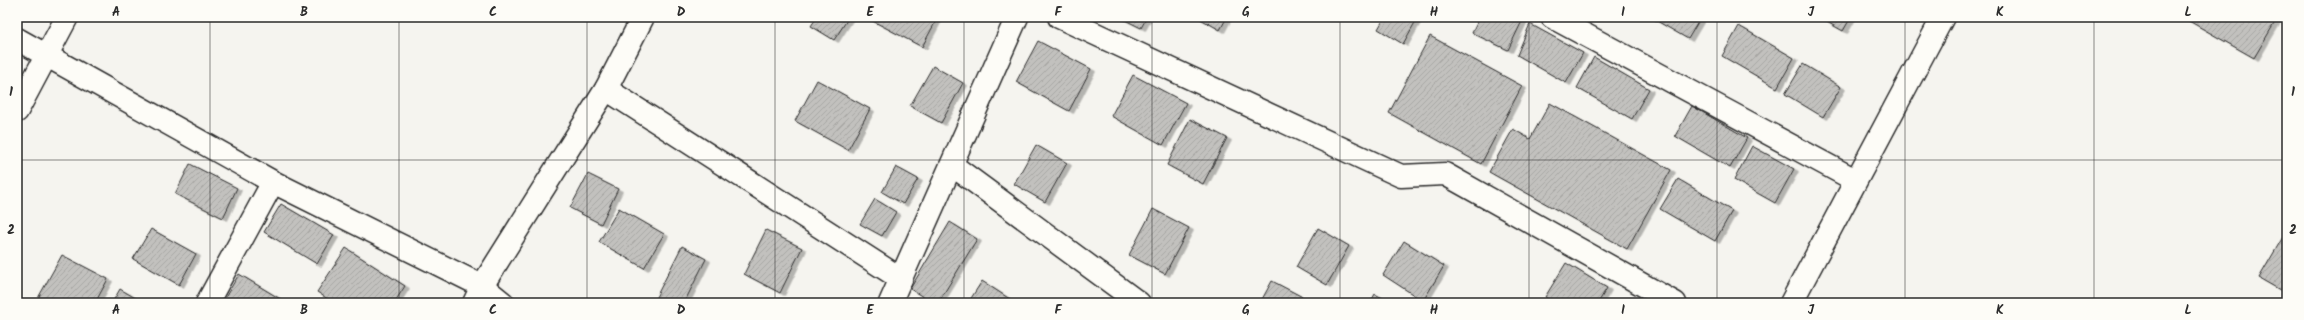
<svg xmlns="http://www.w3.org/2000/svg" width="2304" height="320" viewBox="0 0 2304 320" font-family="Kalam,sans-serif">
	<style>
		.building { fill: url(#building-hatch); stroke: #2b2b2b; filter: url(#shadow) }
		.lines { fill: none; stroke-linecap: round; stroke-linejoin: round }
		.street-casing { stroke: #2b2b2b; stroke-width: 25 }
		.secondary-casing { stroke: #2b2b2b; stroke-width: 25 }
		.street { stroke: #fdfcf7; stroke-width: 22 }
		.secondary { stroke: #fdfcf7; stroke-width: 22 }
		.grid { fill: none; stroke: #2b2b2b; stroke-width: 1; stroke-opacity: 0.55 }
		.neatline { fill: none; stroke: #2b2b2b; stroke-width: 1.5 }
		.grid-label { font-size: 13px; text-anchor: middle; font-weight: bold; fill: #2b2b2b }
	</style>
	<defs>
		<pattern id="building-hatch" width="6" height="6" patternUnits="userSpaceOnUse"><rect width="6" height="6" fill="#c2c1be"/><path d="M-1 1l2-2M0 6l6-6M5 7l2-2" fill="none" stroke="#a7a6a3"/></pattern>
		<filter id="shadow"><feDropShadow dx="4.5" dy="2.5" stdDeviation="0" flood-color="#0004"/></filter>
	</defs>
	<rect width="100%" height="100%" fill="#f5f4ef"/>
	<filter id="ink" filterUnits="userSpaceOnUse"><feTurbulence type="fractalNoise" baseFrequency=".025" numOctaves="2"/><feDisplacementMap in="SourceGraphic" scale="8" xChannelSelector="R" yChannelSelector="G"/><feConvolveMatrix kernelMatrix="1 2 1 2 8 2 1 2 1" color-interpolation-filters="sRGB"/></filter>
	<g filter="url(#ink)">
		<g class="building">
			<path d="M817,17H849L834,40L811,26Z"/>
			<path d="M870,17H938L922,47L869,19Z"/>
			<path d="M1119,17H1147L1141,28Z"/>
			<path d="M1197,17H1227L1220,30Z"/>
			<path d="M1385,17H1418L1403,44L1378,29Z"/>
			<path d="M1480,17H1519L1523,19L1508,50L1472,33Z"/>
			<path d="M1650,17H1701L1688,39Z"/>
			<path d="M1818,17H1851L1843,31Z"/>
			<path d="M2182,17H2278L2254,58Z"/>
			<path d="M1530,24L1583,53L1566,83L1517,55Z"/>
			<path d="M1739,26L1794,58L1777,88L1722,56Z"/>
			<path d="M1430,36L1522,86L1481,164L1389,113Z"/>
			<path d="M1038,41L1091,69L1069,111L1016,82Z"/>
			<path d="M1594,57L1649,89L1632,119L1577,88Z"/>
			<path d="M1803,64L1841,87L1823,117L1785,94Z"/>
			<path d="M933,66L963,83L941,123L910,106Z"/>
			<path d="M1133,75L1186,103L1163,145L1111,116Z"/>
			<path d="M817,80L870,109L848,150L795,121Z"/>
			<path d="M1550,103L1671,170L1627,249L1489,172L1513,129L1530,139Z"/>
			<path d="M1692,106L1747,138L1730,168L1675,136Z"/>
			<path d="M1190,119L1227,138L1203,184L1167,165Z"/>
			<path d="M1036,145L1067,163L1045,202L1014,184Z"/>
			<path d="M1752,146L1794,169L1775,203L1734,180Z"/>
			<path d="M190,164L237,188L223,218L175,194Z"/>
			<path d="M896,167L918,179L903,204L882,192Z"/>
			<path d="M588,174L618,189L601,224L570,208Z"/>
			<path d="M1678,179L1732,211L1715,241L1660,209Z"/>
			<path d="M875,199L896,212L882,236L860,224Z"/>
			<path d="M281,204L334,235L317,264L264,232Z"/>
			<path d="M619,208L664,234L644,268L599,242Z"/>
			<path d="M1153,209L1189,228L1165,274L1129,255Z"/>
			<path d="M950,222L977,239L938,303H933L910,289Z"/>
			<path d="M1318,228L1349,246L1327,285L1296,267Z"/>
			<path d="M151,229L196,254L179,285L133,259Z"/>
			<path d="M766,230L802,248L780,293L744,274Z"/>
			<path d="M2287,230V294L2259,278Z"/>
			<path d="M1404,241L1444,266L1423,301L1383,275Z"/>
			<path d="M682,246L706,259L684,303H653Z"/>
			<path d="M346,248L405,286L394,303H334L317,292Z"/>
			<path d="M62,255L108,279L95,303H46L38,298Z"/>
			<path d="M1566,263L1607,288L1598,303H1554L1545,297Z"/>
			<path d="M239,274L287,303H222Z"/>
			<path d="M982,281L1016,303H968Z"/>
			<path d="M1272,281L1314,303H1260Z"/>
			<path d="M120,289L144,303H112Z"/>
			<path d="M1375,294L1392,303H1370Z"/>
		</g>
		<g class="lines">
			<g class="street-casing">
				<g id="street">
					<path d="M1059,17L1401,176L1445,174L1675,303"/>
					<path d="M1552,17L1855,180"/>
					<path d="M17,39L273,182L482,286L503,303"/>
					<path d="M606,89L901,279"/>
					<path d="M17,111L67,17"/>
					<path d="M952,165L1139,303"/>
					<path d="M207,303L273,182"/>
					<path d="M474,303L482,286L606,89L643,17"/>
					<path d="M890,303L1017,17"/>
				</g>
			</g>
			<g class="secondary-casing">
				<path id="secondary" d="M1791,303L1943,17"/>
			</g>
			<use href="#street" class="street"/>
			<use href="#secondary" class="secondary"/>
		</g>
	</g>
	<path class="grid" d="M210,17V303M399,17V303M587,17V303M775,17V303M964,17V303M1152,17V303M1340,17V303M1529,17V303M1717,17V303M1905,17V303M2094,17V303M17,160H2287"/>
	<rect width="2304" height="320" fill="none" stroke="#fdfcf7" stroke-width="44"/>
	<rect x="22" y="22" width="2260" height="276" class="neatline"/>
	<g class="grid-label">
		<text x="116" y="16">A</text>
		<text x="304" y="16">B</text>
		<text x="493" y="16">C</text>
		<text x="681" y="16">D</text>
		<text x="870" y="16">E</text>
		<text x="1058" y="16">F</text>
		<text x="1246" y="16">G</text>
		<text x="1434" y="16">H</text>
		<text x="1623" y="16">I</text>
		<text x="1811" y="16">J</text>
		<text x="2000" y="16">K</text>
		<text x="2188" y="16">L</text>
		<text x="11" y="96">1</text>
		<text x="2293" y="96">1</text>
		<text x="11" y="234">2</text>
		<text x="2293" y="234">2</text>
		<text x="116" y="314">A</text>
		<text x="304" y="314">B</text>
		<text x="493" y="314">C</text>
		<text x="681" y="314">D</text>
		<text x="870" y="314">E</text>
		<text x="1058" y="314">F</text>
		<text x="1246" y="314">G</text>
		<text x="1434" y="314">H</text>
		<text x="1623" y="314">I</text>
		<text x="1811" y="314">J</text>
		<text x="2000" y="314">K</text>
		<text x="2188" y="314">L</text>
	</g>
</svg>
